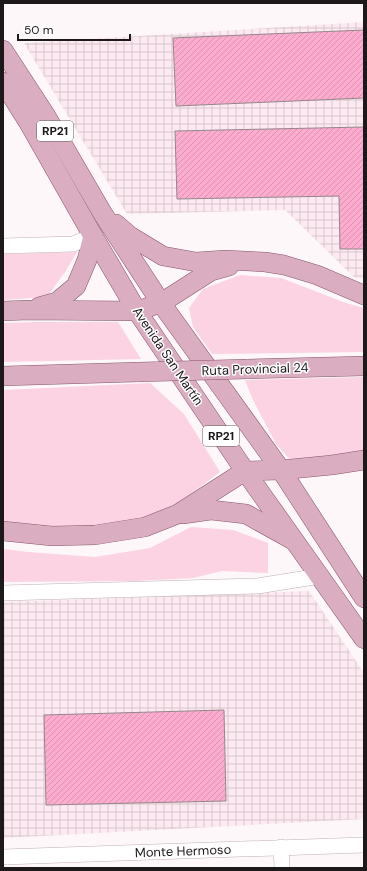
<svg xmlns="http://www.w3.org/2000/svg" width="367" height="871" viewBox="0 0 367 871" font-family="'DM Sans',sans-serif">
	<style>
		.industrial { fill: url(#industrial-grid) }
		.grass { fill: #fbd3e3 }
		.building { fill: url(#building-hatch); stroke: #94868b }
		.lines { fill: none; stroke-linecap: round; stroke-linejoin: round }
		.minor-casing { stroke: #bfb0b5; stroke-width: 16 }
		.major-casing { stroke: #88556c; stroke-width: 20 }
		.minor { stroke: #fff; stroke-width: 15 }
		.major { stroke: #daadc1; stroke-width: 19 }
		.major-bridge-casing { stroke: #88556c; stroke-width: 20; stroke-linecap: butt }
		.major-bridge { stroke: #daadc1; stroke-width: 19 }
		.labels { text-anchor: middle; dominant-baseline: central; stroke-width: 3; stroke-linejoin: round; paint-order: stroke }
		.shield { fill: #fff; stroke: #615d5f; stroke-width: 1 }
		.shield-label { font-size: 12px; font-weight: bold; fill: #1d181a }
		.street-label { font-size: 13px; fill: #1d181a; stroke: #fff }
	</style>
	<defs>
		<pattern id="industrial-grid" width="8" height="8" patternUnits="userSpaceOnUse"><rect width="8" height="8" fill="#fde9f1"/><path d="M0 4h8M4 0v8" fill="none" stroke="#d8c7ce"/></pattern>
		<pattern id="building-hatch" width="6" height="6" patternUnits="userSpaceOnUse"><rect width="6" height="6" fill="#fdaccf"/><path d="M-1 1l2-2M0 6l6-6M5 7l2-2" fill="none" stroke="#d893b1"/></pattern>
	</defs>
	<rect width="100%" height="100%" fill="#fdf7f9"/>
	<g class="industrial">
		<path d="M364,22V279L354,277L285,210L127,214L24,43Z"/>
		<path d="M309,591L364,673V819L3,838V602Z"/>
	</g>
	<g class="grass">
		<path d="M77,252L65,272L47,297L3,300V254Z"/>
		<path d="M240,275L281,278L346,303L364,308V352L212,354L193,327L189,308L203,289Z"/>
		<path d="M37,322H118L141,359L3,362V323Z"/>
		<path d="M364,377V451L294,464L276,444L253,400L245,380Z"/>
		<path d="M150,383L184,414L220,472L176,505L127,523L63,527L3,521V390Z"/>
		<path d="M191,527L233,530L268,543V573L222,571L193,578L134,581L3,582V549L28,552L95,557L150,548Z"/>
	</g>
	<g class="building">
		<path d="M364,30V98L176,106L173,38Z"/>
		<path d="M364,127V249H340L339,196L177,199L175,131Z"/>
		<path d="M224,710L226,801L46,805L44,715Z"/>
	</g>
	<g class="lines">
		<g class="minor-casing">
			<g id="minor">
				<path d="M3,246L73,244L93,236"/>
				<path d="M3,593L258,586L320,576"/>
				<path d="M281,847L282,868"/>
				<path d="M3,857L364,845"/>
			</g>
		</g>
		<g class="major-casing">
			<g id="major">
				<path d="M3,50L46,116L103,214L161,303L281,470L364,598"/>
				<path d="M3,82L30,125L93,236L137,311L245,471L364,639"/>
				<path d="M116,224L130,236L163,256L196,262L225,260L265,262L284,265L317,275L364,295"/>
				<path d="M39,307L57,302L76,286L87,260L93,236"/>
				<path d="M3,311L28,310L137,311L161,303L211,271L229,266"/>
				<path d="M247,369L364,366"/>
				<path d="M3,376L139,372"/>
				<path d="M183,514L211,510L246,514L291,539"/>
				<path d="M3,531L52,536L95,535L145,527L178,514L245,471L281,470L332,465L364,460"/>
			</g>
		</g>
		<use href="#minor" class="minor"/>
		<use href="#major" class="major"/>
		<g class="major-bridge-casing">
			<path id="major-bridge" d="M139,372L247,369"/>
		</g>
		<use href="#major-bridge" class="major-bridge"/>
	</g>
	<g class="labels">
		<g class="shield">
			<rect x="37" y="121" width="36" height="20" rx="3"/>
			<rect x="203" y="426" width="36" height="20" rx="3"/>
		</g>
		<g class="shield-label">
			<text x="55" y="131">RP21</text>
			<text x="221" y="436">RP21</text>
		</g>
		<g class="street-label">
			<text transform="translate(168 356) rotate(56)">Avenida San Martín</text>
			<text transform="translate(255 369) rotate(-2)">Ruta Provincial 24</text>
			<text transform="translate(183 851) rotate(-2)">Monte Hermoso</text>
		</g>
	</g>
	<rect width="367" height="871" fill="none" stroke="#1d181a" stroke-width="8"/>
	<path d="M18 34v6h112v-6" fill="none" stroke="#1d181a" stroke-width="2"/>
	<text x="24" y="34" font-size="12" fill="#1d181a" stroke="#ffffff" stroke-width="3" paint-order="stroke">50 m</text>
</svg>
